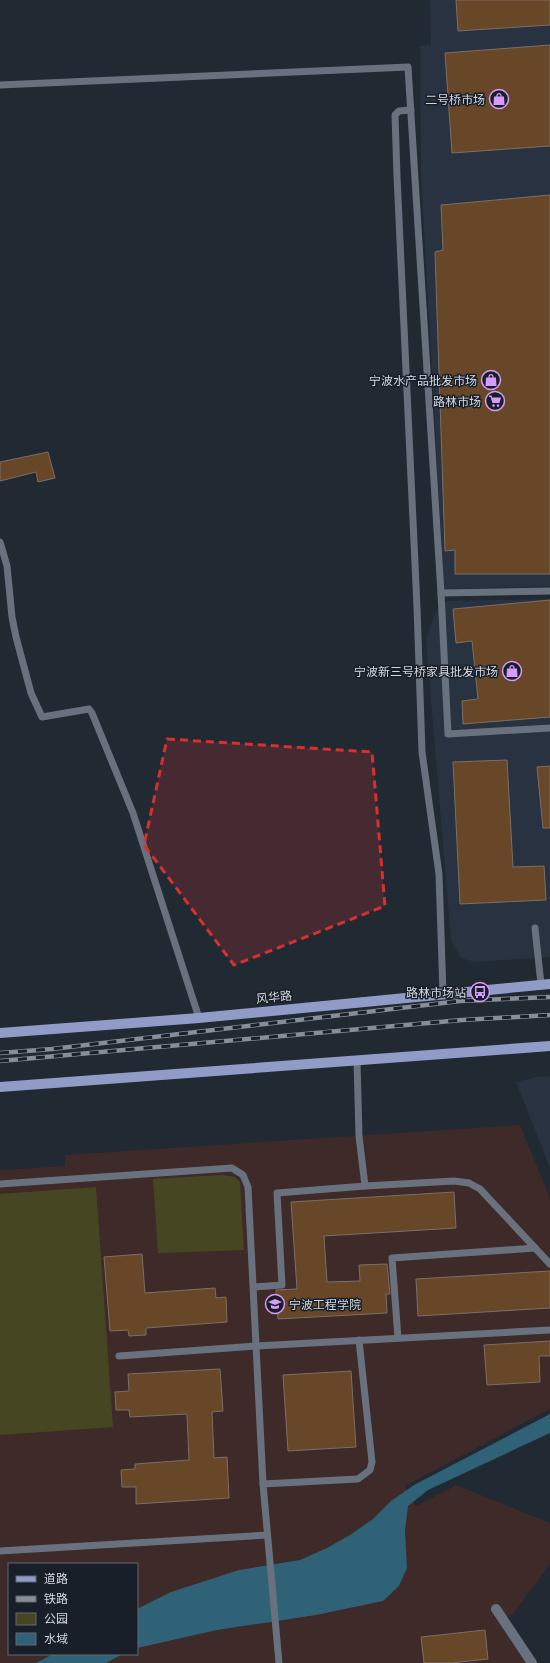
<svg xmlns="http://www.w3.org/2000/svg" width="550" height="1663" viewBox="0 0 550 1663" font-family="'PT Serif','Noto Sans SC',serif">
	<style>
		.built { fill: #283241 }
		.education { fill: #3d2a29; fill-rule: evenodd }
		.green { fill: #464722 }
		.water { fill: #2f6276 }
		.building { fill: #684729; stroke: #7b6f65 }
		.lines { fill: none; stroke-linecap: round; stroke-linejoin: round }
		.lane { stroke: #68717d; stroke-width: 7 }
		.street { stroke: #68717d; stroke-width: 10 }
		.primary { stroke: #909cc7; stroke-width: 10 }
		.rail-casing { stroke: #888e97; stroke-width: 4.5 }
		.rail { stroke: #181f29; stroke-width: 3; stroke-dasharray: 9; stroke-linecap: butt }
		.marked { fill: #d63131; fill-opacity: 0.2; stroke: #d63131; stroke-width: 3; stroke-dasharray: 8 5; stroke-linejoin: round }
		.labels { text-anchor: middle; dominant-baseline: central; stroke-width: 3; stroke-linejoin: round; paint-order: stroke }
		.poi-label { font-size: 12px; fill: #d4d9e0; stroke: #181f29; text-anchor: end }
		.street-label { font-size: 12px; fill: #d4d9e0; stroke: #181f29 }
	</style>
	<rect width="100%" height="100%" fill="#212933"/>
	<g class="built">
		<path d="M430,0H550V586L444,589L421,174L420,46L431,45Z"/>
		<path d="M550,599V957L474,962L461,958L451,940L426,640L434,616L446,601Z"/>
		<path d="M550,1076V1168L516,1082L536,1077Z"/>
	</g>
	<path class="education" d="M520,1125L550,1198V1409L405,1486L416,1506L456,1485L550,1523V1564L513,1614L497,1620L526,1663H0V1170L65,1166V1155ZM9,1564H137V1654H9Z"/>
	<g class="green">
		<path d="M222,1175L235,1177L240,1182L244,1250L158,1253L153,1179Z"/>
		<path d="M96,1187L113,1427L0,1435V1194Z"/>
	</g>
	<g class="water">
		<path d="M550,1414V1433L428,1490L408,1506L405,1531L407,1568L399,1586L383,1601L316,1615L217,1630L137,1648V1609L171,1592L239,1570L300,1560L327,1548L350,1535L373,1519L391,1501L414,1485Z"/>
		<path d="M53,1654H123L106,1663H36Z"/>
	</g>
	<g class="building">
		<path d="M456,0H550V25L458,31Z"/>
		<path d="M550,45V146L452,153L445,53Z"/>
		<path d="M550,195V574H455V550L445,551L435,252L443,250L441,205Z"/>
		<path d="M48,452L55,478L38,482L36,472L0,481V462Z"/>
		<path d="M550,600V717L463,724L462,701L478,699L472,641L456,643L453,609Z"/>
		<path d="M507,760L513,867L544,866L546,900L460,904L453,762Z"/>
		<path d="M550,766V828H543L537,767Z"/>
		<path d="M454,1192L456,1228L324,1236L327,1282L360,1281L359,1265L387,1264L390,1294H386L387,1313L278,1319L276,1290L297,1289L291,1202Z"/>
		<path d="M142,1254L145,1293L215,1288L216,1298L226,1297L227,1322L146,1328V1335L129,1336L128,1330L110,1331L104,1257Z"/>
		<path d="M550,1271V1308L418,1316L416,1279Z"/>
		<path d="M550,1341V1356H539L540,1382L487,1385L484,1345Z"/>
		<path d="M220,1369L223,1411L212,1412L214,1458L227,1457L229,1498L136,1504V1487H122L121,1470L135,1469V1464L189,1460L187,1414L130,1417L129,1410H116L115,1392L129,1391L128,1374Z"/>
		<path d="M351,1371L356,1447L288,1451L283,1375Z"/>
		<path d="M485,1630L488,1659L451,1663H424L421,1637Z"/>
	</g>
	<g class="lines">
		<g class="lane">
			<path d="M0,85L408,67L441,593"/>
			<path d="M411,110L399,111L395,115L397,176L417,607L422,752L439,874L443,994"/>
			<path d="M0,542L7,566L12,617L16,637L31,693L42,717L89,709L92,713L133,813L199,1018"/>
			<path d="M550,591L441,593L448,734L550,728"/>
			<path d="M535,928L541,984"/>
			<path d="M0,1184L232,1168L243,1175L248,1187L263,1484L279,1663"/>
			<path d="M365,1186L454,1181L469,1183L480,1189L550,1264"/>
			<path d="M254,1287L282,1285L277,1193L365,1186L359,1136L357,1061"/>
			<path d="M398,1338L392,1258L535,1248"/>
			<path d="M119,1356L256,1346L550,1330"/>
			<path d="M263,1484L358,1479L370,1470L372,1462L359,1340"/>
			<path d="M0,1551L267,1535"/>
		</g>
		<path class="street" d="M496,1609L532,1663"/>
		<g class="primary">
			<path d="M0,1033L199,1018L550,984"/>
			<path d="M0,1087L550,1046"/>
		</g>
		<g class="rail-casing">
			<g id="rail">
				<path d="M0,1053L52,1049L460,1001L550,997"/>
				<path d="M0,1061L462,1020L550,1015"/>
			</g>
		</g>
		<use href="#rail" class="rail"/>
	</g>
	<path class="marked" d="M167,739L372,752L385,906L234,965L144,845Z"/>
	<defs>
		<g id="shop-ring" transform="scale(1)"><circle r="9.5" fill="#181f29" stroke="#d79bf9" stroke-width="1.5"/><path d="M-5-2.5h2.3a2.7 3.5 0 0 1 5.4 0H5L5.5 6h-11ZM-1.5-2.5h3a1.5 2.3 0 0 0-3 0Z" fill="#d79bf9"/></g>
		<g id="supermarket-ring" transform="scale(1)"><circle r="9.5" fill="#181f29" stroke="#d79bf9" stroke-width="1.5"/><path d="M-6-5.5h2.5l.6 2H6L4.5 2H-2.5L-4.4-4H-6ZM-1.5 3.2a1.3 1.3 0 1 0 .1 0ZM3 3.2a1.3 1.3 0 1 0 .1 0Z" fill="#d79bf9"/></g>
		<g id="bus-ring" transform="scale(1)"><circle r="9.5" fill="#181f29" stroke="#d79bf9" stroke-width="1.5"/><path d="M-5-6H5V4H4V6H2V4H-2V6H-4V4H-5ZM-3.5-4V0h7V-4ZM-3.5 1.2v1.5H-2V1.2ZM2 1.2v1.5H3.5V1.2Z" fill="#d79bf9"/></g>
		<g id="university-ring" transform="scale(1)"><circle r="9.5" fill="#181f29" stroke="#d79bf9" stroke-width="1.5"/><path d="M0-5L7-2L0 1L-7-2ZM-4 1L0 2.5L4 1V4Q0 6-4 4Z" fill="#d79bf9"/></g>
	</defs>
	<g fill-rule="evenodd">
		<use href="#shop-ring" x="499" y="99"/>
		<use href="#shop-ring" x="491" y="380"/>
		<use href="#supermarket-ring" x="495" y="401"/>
		<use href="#shop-ring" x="512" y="671"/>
		<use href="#bus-ring" x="480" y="992"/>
		<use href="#university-ring" x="275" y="1304"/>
	</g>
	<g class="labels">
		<g class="poi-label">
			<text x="485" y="99">二号桥市场</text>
			<text x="477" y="380">宁波水产品批发市场</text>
			<text x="481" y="401">路林市场</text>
			<text x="498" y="671">宁波新三号桥家具批发市场</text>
			<text x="466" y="992">路林市场站</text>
			<text x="289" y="1304" text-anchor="start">宁波工程学院</text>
		</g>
		<g class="street-label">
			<text transform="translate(274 997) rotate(-6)">风华路</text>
		</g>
	</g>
	<rect x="8" y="1563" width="130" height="92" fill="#181f29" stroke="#636972"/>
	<rect x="16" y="1576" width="20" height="6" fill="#909cc7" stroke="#636972"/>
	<text x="44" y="1583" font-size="12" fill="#d4d9e0">道路</text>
	<rect x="16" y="1596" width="20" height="6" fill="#888e97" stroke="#636972"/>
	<text x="44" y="1603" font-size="12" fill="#d4d9e0">铁路</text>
	<rect x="16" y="1613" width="20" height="12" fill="#464722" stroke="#636972"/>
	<text x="44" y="1623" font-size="12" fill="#d4d9e0">公园</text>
	<rect x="16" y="1633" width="20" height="12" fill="#2f6276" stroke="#636972"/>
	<text x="44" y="1643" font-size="12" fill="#d4d9e0">水域</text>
</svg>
